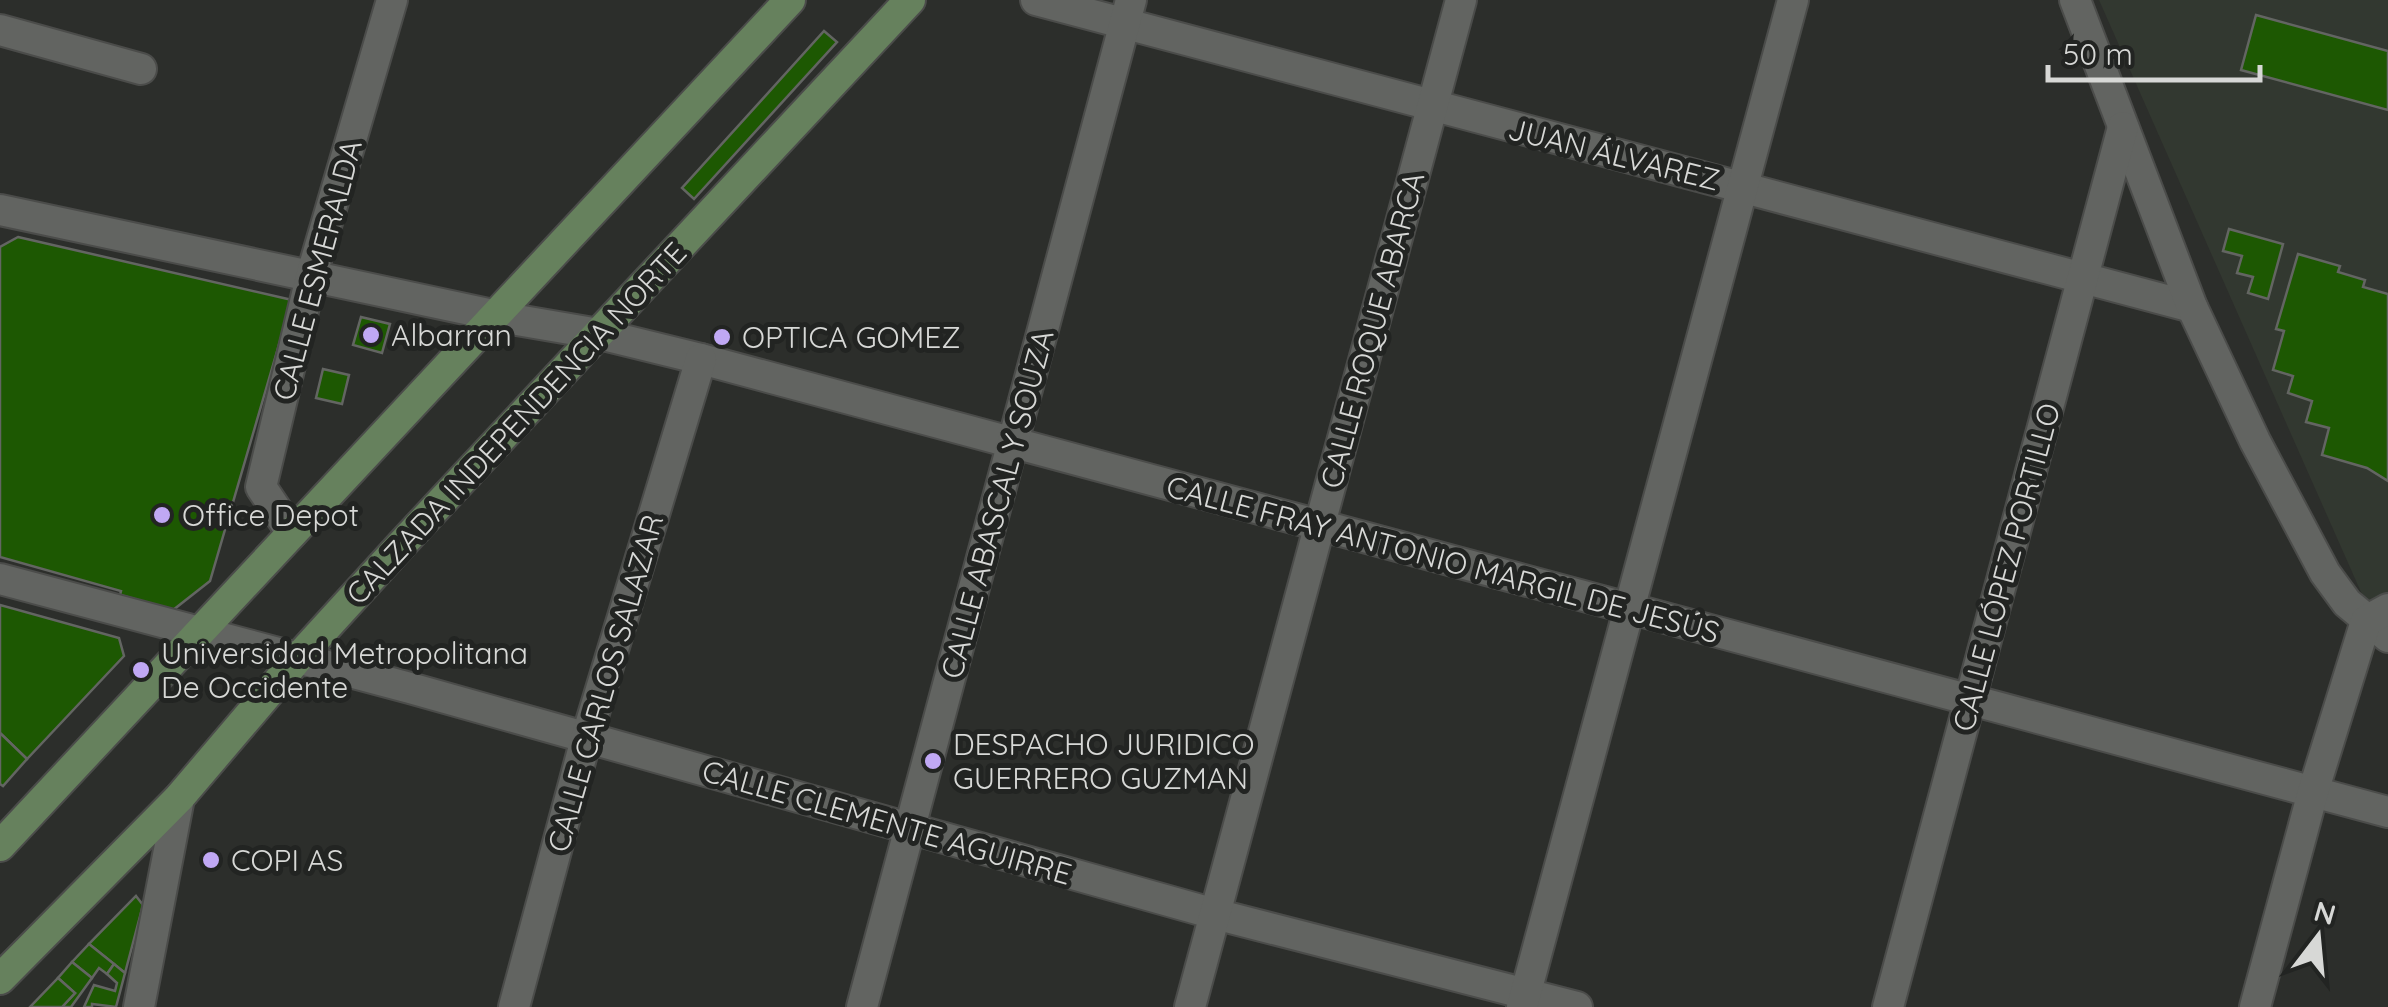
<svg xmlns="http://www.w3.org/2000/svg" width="2388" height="1007" viewBox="0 0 2388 1007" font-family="Quicksand,sans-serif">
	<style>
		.built { fill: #323830 }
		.building { fill: #1d5802; stroke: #636562; stroke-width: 2.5 }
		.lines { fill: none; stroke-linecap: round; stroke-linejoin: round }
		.street-casing { stroke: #4b4c4a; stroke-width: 34 }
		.primary-casing { stroke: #4b4c4a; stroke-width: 34 }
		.street { stroke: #626461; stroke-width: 30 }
		.primary { stroke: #66815d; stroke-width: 30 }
		.poi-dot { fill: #c0a8f4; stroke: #222422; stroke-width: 4 }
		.labels { text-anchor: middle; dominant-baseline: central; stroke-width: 10; stroke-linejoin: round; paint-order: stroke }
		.street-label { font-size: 30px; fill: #d7d8d6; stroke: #222422 }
		.poi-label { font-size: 30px; fill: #d7d8d6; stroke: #222422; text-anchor: start }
	</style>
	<rect width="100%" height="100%" fill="#2c2e2b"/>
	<path class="built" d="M2099,0H2388V597L2368,608Z"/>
	<g class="building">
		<path d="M2256,15L2388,51V110L2241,70Z"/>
		<path d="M824,31L837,42L694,199L682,188Z"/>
		<path d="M2229,229L2283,244L2268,299L2248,293L2253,277L2237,273L2242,256L2223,251Z"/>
		<path d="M18,237L292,300L210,581L173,610L120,595L121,591L0,557V247Z"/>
		<path d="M2298,254L2340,266L2338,272L2365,280L2363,287L2388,294V481L2367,468L2322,455L2329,428L2306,422L2312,401L2288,393L2293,376L2273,370L2284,331L2276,329Z"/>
		<path d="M361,317L390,324L382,353L353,345Z"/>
		<path d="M323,369L349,375L342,404L316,398Z"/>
		<path d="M0,605L119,638L124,656L27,759L0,733Z"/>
		<path d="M0,733L27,759L3,786L0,784Z"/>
		<path d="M136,896L143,905L125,973L89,944Z"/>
		<path d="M89,944L114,964L107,974L99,968L92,978L72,962Z"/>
		<path d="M72,962L92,978L71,1007H62L75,993L58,978Z"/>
		<path d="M114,964L125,973L116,1007L92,1004V1007H84L94,985L115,991L117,983L107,974Z"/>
		<path d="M58,978L75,993L62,1007H30Z"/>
	</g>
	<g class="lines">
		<g class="street-casing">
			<g id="street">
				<path d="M1036,0L2192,307"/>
				<path d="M2075,0L2192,307L2255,441L2325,573L2347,603L2388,637"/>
				<path d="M0,30L141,69"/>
				<path d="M0,210L517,320L599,334L701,359L2388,812"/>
				<path d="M292,533L261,487L311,277L392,0"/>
				<path d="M0,579L410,688L1215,914L1577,1007"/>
				<path d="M139,1007L179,798"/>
				<path d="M514,1007L586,739L701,359"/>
				<path d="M862,1007L1131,0"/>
				<path d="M1190,1007L1461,0"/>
				<path d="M1522,1007L1793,0"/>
				<path d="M1888,1007L2123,127"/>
				<path d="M2255,1007L2313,792L2366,621L2388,609"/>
			</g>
		</g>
		<g class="primary-casing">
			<g id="primary">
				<path d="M0,846L790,0"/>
				<path d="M0,979L179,798L298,658L402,544L910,0"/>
			</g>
		</g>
		<use href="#street" class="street"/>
		<use href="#primary" class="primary"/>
	</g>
	<g class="poi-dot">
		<circle cx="371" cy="335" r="10"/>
		<circle cx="722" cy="337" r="10"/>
		<circle cx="162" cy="515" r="10"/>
		<circle cx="141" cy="670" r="10"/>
		<circle cx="933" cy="761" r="10"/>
		<circle cx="211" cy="860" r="10"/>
	</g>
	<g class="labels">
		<g class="street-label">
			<text transform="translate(1614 154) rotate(14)">JUAN ÁLVAREZ</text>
			<text transform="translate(317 270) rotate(-75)">CALLE ESMERALDA</text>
			<text transform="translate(1372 330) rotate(-75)">CALLE ROQUE ABARCA</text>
			<text transform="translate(516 423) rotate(-47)">CALZADA INDEPENDENCIA NORTE</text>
			<text transform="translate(997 504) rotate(-75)">CALLE ABASCAL Y SOUZA</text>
			<text transform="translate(1443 559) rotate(15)">CALLE FRAY ANTONIO MARGIL DE JESÚS</text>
			<text transform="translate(2006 567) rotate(-75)">CALLE LÓPEZ PORTILLO</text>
			<text transform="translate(605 683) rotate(-74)">CALLE CARLOS SALAZAR</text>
			<text transform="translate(887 822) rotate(16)">CALLE CLEMENTE AGUIRRE</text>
		</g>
		<g class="poi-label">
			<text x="391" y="335">Albarran</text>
			<text x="742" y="337">OPTICA GOMEZ</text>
			<text x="182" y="515">Office Depot</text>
			<text x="161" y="653">Universidad Metropolitana<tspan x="161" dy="34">De Occidente</tspan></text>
			<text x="953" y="744">DESPACHO JURIDICO<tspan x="953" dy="34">GUERRERO GUZMAN</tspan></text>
			<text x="231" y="860">COPI AS</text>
		</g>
	</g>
	<g transform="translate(2318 937) rotate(16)" stroke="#222422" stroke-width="8" paint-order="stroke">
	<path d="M0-8L18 38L0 25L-18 38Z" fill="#d7d8d6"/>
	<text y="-15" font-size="28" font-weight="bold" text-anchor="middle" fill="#d7d8d6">N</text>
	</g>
	<path d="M2048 65v15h212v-15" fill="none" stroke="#d7d8d6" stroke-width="5"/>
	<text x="2063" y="65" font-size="30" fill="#d7d8d6" stroke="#222422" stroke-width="8" paint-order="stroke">50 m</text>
</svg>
